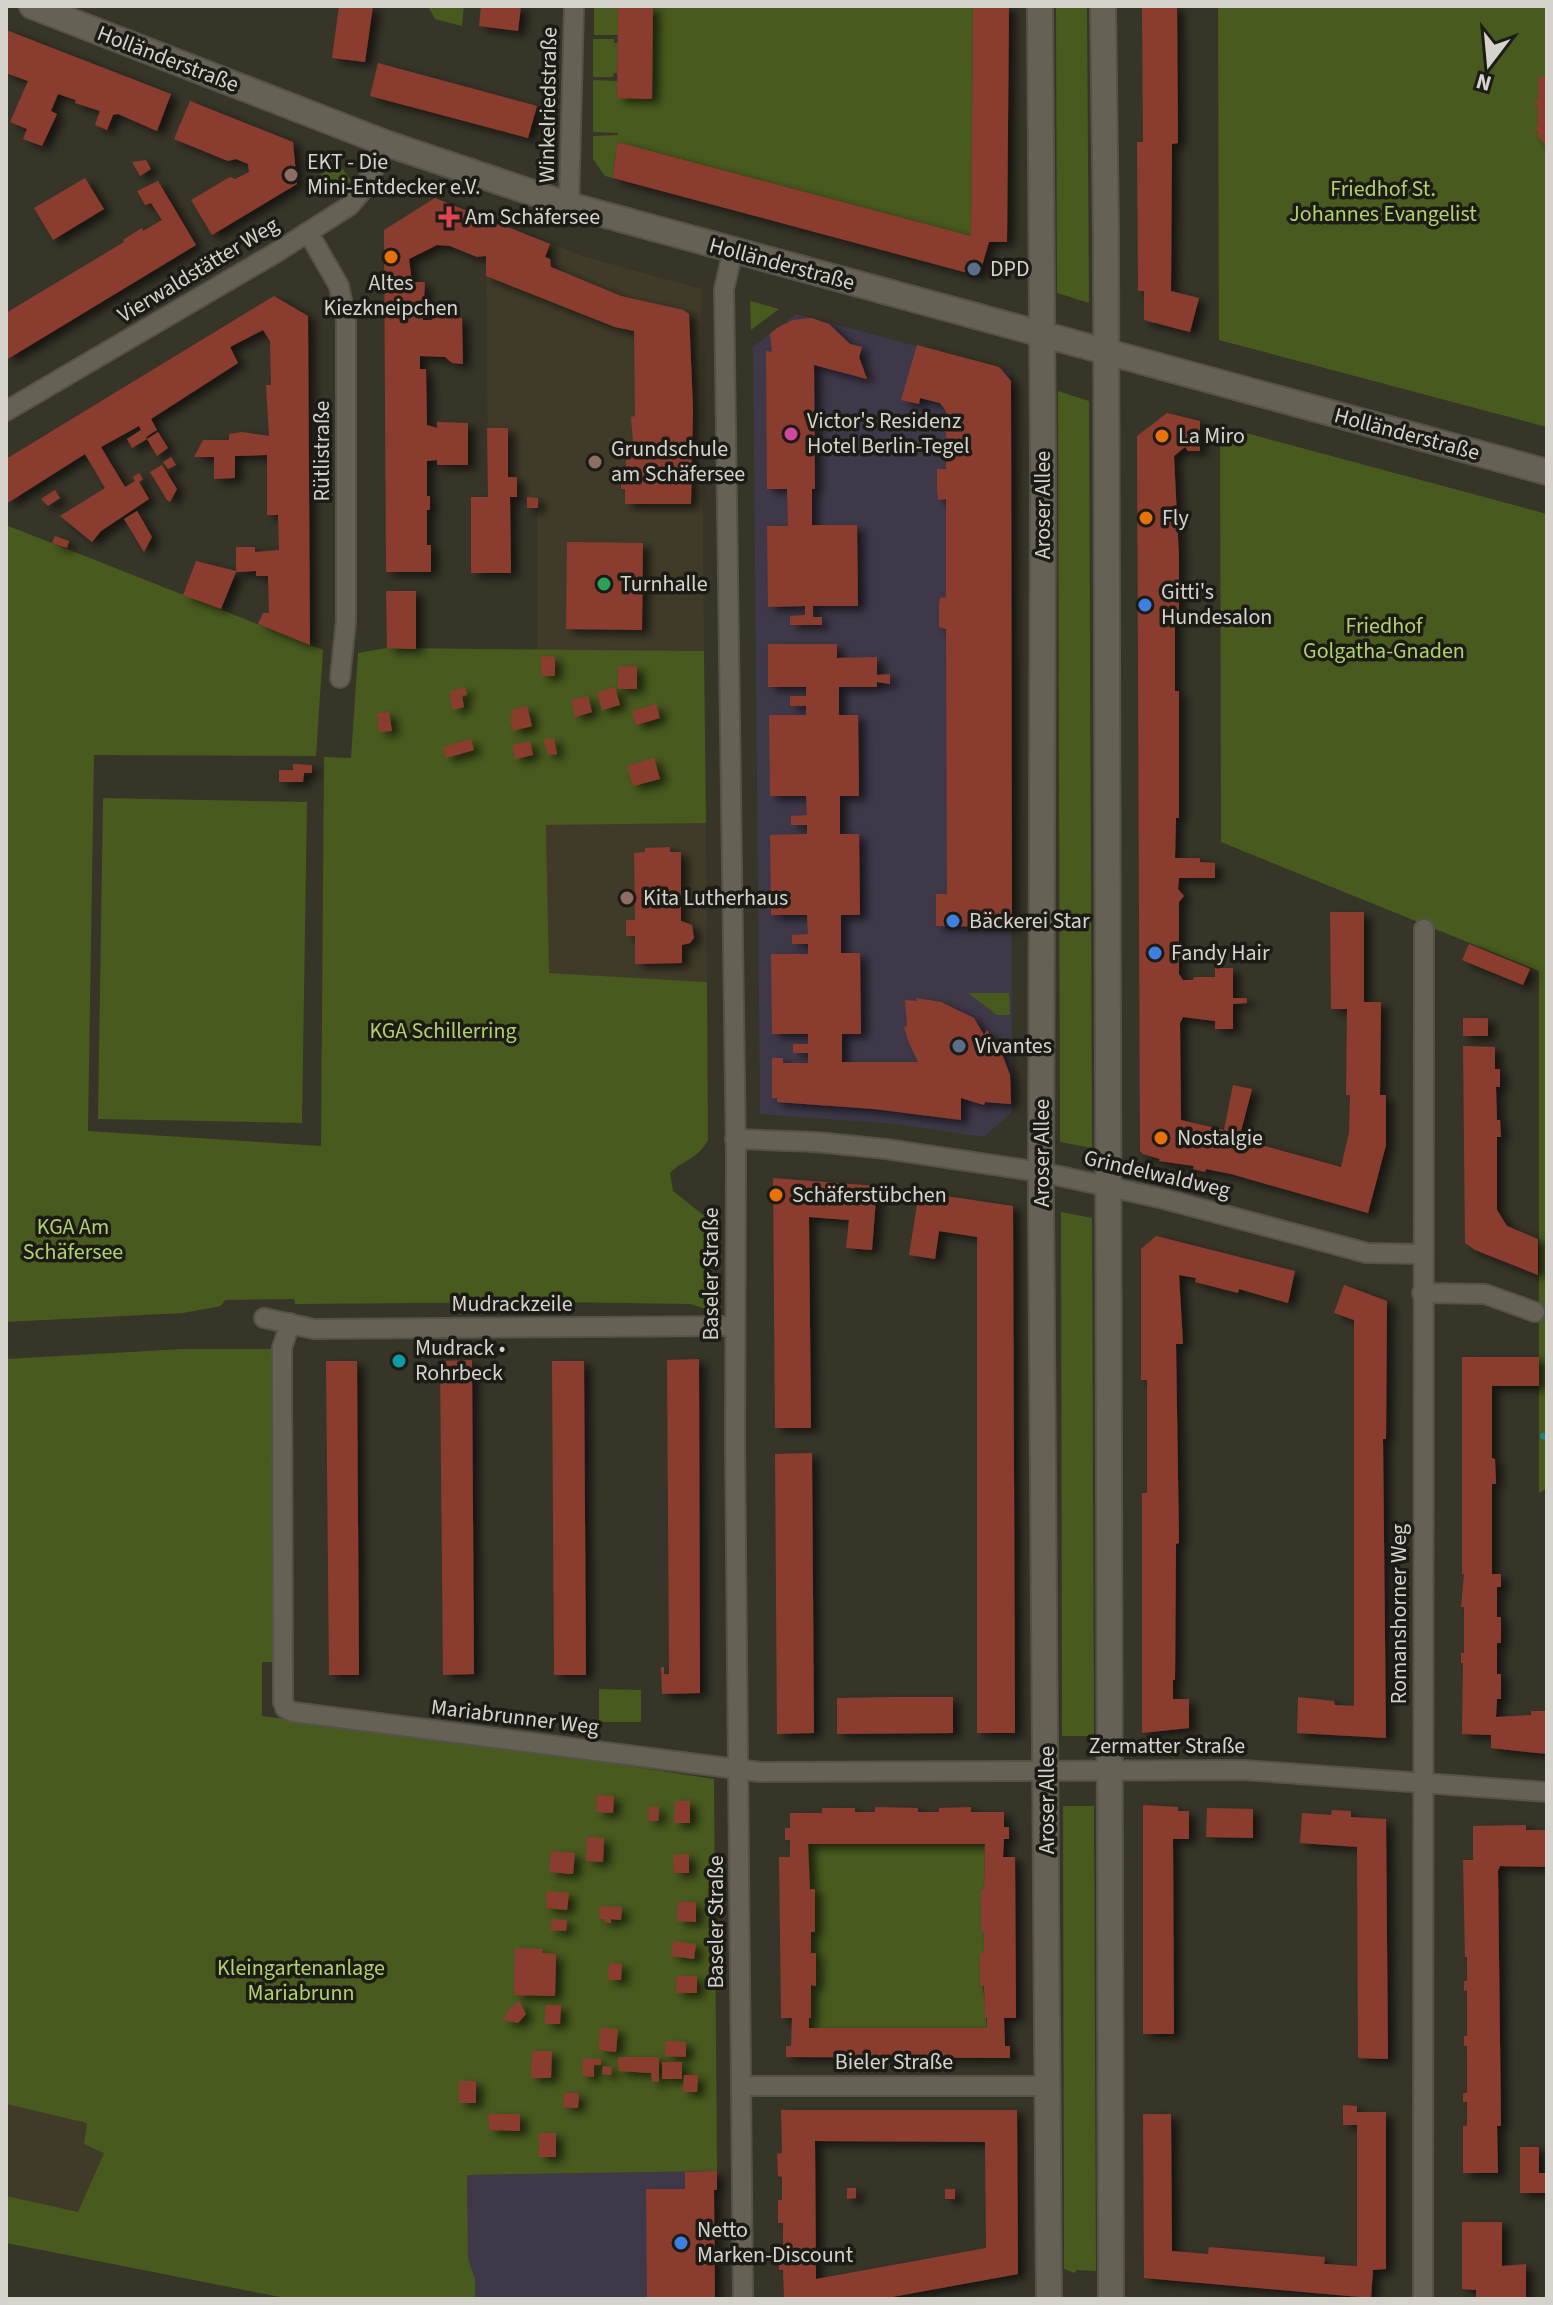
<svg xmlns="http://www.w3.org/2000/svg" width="1553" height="2305" viewBox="0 0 1553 2305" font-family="'Source Sans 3',sans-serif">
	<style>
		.commercial { fill: #3f3849 }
		.built { fill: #403b29 }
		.green { fill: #485a1e }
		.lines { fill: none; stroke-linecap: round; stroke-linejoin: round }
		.stream { stroke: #1c8188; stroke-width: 6 }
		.building { fill: #8a3d2f; fill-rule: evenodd; filter: url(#shadow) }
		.street-casing { stroke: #555349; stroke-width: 22 }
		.secondary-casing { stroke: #555349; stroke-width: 28 }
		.street { stroke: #656255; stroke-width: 18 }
		.secondary { stroke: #656255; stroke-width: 24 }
		.education-dot { fill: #8d6e63; stroke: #1d1b16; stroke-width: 3 }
		.health-dot { fill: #e0444e; stroke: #1d1b16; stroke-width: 3 }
		.food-dot { fill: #e8710a; stroke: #1d1b16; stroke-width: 3 }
		.service-dot { fill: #5c6f8a; stroke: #1d1b16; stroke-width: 3 }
		.hotel-dot { fill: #d1479c; stroke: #1d1b16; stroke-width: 3 }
		.leisure-dot { fill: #2e9e5b; stroke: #1d1b16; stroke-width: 3 }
		.shop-dot { fill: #3f7fe0; stroke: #1d1b16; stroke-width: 3 }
		.culture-dot { fill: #0f9aa8; stroke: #1d1b16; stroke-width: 3 }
		.labels { text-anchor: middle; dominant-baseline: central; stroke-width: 7; stroke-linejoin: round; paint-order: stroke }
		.street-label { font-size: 22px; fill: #d5d3cc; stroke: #1d1b16 }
		.poi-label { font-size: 22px; fill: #d5d3cc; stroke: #1d1b16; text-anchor: start }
		.park-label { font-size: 22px; fill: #b1d369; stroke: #1d1b16 }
	</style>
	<defs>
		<filter id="shadow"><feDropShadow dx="7" dy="4.5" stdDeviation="4" flood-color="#0009"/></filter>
	</defs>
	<rect width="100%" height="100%" fill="#373428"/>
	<g class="commercial">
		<path d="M796,314L1010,371L1012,1112L984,1137L897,1124L760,1114L753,347Z"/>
		<path d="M717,2171L714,2190L715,2299H475V2279L468,2258L466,2175Z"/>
	</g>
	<g class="built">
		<path d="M486,218L582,256L701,289L704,651L538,650V498L488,497Z"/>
		<path d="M706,823L707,982L549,973L546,824Z"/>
		<path d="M6,2104L88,2123L104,2152L78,2213L6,2196Z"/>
	</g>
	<g class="green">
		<path d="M428,6H464L462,26L435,19Z"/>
		<rect x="594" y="6" width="24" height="29"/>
		<path d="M653,6H973L971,236L617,142L613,178L605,176L593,159V136L618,135V133L593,132V80L617,81V97Z"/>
		<path d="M1056,6H1087L1089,303L1057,293Z"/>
		<path d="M1218,6H1547V427L1219,340Z"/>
		<path d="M593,39H614V43H618L617,73H614L613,77H593Z"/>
		<path d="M338,162L351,181L332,194L319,176Z"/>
		<path d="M750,301L779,309L751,330Z"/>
		<path d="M1058,391L1089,401L1092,1148L1060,1142Z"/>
		<path d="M1220,426L1547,514V1488L1539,1493V971L1221,842Z"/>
		<path d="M6,525L323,650L316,756L94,755L88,1131L321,1146L324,757L351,758L358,653L387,648L704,651L706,823L546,825L549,973L707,982L708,1140C697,1160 684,1159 670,1173L673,1191L707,1218L709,1310L690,1304L554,1302L295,1304L294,1299L225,1300L221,1306L183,1313L6,1322Z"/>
		<path d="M103,798L307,802L302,1123L98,1119Z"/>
		<path d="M968,993H1009L1010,1015H997Z"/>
		<path d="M1061,1212L1092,1218L1094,1736H1062Z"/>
		<path d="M183,1349H271L274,1662H262V1716L496,1746L714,1779L717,2171L467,2175L468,2258L475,2279V2299H290L6,2243V2196L78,2212L104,2153L84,2144L87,2123L6,2104V1359Z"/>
		<path d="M599,1689L641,1690V1722H599Z"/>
		<path d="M1063,1806H1094L1096,2271L1076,2270L1075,2273L1064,2269Z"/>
		<path d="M808,1844H985L984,1889L981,1890V1932H984V1953H980L987,2028H809L811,1985H816V1953H811V1932L815,1931V1890L810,1889Z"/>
	</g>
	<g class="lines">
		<path class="stream" d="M1543,1436L1547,1438"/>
	</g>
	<g class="building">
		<path d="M339,6H373L365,62L332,58Z"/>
		<path d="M481,6H521L518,31L479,26Z"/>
		<path d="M618,6H653L652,99L617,98Z"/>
		<path d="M973,6H1009L1007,242H989L979,276L613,178L617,142L971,236Z"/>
		<path d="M1142,6H1177L1178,143L1172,144L1171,291L1199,298L1190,332L1144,320V291H1138L1137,142H1143Z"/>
		<path d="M6,30L171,94L157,131L118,114L113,115L107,130L95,125L100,111L75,103L76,100L58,94L51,111L57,114L42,146L23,139L27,129L10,122L28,81L6,73Z"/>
		<path d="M378,63L537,106L528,138L370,96Z"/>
		<path d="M1539,76H1547V146L1538,137V130H1535V127L1538,126V105H1535V101H1538Z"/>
		<path d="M190,101L293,142L297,184L212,235L191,200L230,177L235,179L249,172L248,164L236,159L228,161L174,139Z"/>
		<path d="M146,160L151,169L140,176L132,162Z"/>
		<path d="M85,178L104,209L53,240L34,208Z"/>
		<path d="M158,181L196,245L6,360V313L124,242L123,240L142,228L143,231L162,220L151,203L145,205L137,191Z"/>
		<path d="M435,198L550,244L545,257L550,259L551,267L621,296L683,310L689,314L693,409L691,504H625V489H621V470H626V455H634L631,417L635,416L634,331L615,327L486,276V256L477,257L450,246L437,245L409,259L412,282H425L423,320H432L433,316L441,317V315L462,318L463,364L452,363L445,357L420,356V369H426L427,425L437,428V422L468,423V465H437V460L427,461V496H430V510H427V545H431V572H386L384,230Z"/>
		<path d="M274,296L308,316L310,645L258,624L263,613H269L268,576H256V571L236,572L221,609L183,595L196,561L236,571V547H255V552L279,550L278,515H267V455L235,456V478L214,479V457H194L203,440H229V434L242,432L269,436L266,385H271L270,341L263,330L230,347L238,363L151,419L157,430L146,437L147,439L158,432L168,448L157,456L147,439L132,448L127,439L141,430L139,426L101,447L125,487L135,481L133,477L139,473L143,479L139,482L149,499L101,531L92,542L60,516L105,488L85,454L6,504V459Z"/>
		<path d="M811,318L829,324L850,344L862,347L859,357L867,379L814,365L815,489H812V525H857L858,606H813V617H822V625H790V616L805,615V606L768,607L767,526H788L787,489H767L766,351L772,352L770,334L777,328L793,320Z"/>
		<path d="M917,345L999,367L1011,381L1012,927L936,926V894H947L946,629L939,627V605L940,598L946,597V499L938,500L937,491V469H946V411L940,403L920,398L919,404L901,400Z"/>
		<path d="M1167,413L1200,421V451H1188L1185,447L1174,456L1179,558V615H1175V691H1179V818H1176L1175,858H1200V862L1215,863V878H1179L1178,889L1184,896L1179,902V974L1183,980H1193L1194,977H1215V968H1233V998H1247V1003L1233,1004V1029H1215V1021L1183,1017L1180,1023L1181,1120L1224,1130L1233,1085L1252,1089L1239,1139L1341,1167L1349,1133L1350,1095H1346L1347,1009H1331L1330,912H1364V1002H1381L1380,1095H1386V1145L1368,1213L1231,1174L1206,1169L1205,1172L1193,1169L1194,1166L1159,1161L1160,1159L1143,1154L1140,1151L1137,436Z"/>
		<path d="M487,428H508V477H517V497H510L511,573H471V497H488Z"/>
		<path d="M171,457L176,465L168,469L163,462Z"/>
		<path d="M162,465L177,489L170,502L167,500L150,472Z"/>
		<path d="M55,490L60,498L48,506L41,499Z"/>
		<path d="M527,497L538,498V508H527Z"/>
		<path d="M137,511L152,537L144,552L124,519Z"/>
		<path d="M55,536L69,541L67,548L52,543Z"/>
		<path d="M567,542L643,543L642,630L566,629Z"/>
		<path d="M386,591H416V649L387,648Z"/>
		<path d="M768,644H837V658L877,657V675L890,674V684L877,682V687H839V715H858L859,796H840V834H859L860,915H841V953H860L861,1034H842V1062H918L909,1043L904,1027L907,1026L905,1000L917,1001L916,998L941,1002L974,1018L984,1035L987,1030L999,1046L1010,1075L1011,1104L985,1102L984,1105L961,1098V1120L874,1109L777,1102V1098H772V1058H783V1063H808V1053H793V1044H808V1034H772L771,954H808V944H792V935L808,934L807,915H771L770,835L807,834V825H791V816L807,815L806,796H770L769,715H806V706H790V696H806V687H768Z"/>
		<path d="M541,656L555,657V676H541Z"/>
		<path d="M637,666V689H618V667Z"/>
		<path d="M465,687L467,695L462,696L464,707L453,710L449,692Z"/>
		<path d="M615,687L620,705L602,710L597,692Z"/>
		<path d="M588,696L592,712L575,717L571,700Z"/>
		<path d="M656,704L660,718L636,725L632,711Z"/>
		<path d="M527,706L532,726L513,731L510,718L513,717L511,710Z"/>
		<path d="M389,712L392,731L379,732L377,713Z"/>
		<path d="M554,738L557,754L548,755L544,739Z"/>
		<path d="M471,739L474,750L446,758L443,747Z"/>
		<path d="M530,741L533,755L515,759L512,745Z"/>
		<path d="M654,758L660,779L633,786L627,766Z"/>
		<path d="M293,764L312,765V773H304L303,782H279V770H293Z"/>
		<path d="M670,847V852H681V921L692,925L694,938L690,943L682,945V963L635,964V936H626V920H635L634,853L645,852V848Z"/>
		<path d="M1469,944L1530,969L1523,985L1462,960Z"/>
		<rect x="1463" y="1018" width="25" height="18"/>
		<path d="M1463,1046L1495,1047V1069H1500V1087H1496L1497,1120H1500L1501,1137H1497V1210L1507,1226L1538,1239V1275L1475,1250L1465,1243Z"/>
		<path d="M773,1178L877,1186L872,1250L846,1248L849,1220L809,1217L811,1428H775Z"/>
		<path d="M919,1192L1013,1206L1015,1733H977V1237L939,1231L935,1259L909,1255Z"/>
		<path d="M1156,1236L1295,1271L1288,1303L1239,1289L1238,1293L1195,1282L1196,1278L1179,1275L1183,1344H1176L1179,1543L1176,1544L1175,1680H1173V1699H1189V1728L1142,1733V1493H1147V1380H1141V1249Z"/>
		<path d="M1344,1285L1387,1301L1386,1439H1383L1386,1738L1297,1733L1298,1697L1334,1701L1335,1705L1354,1706V1320L1334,1313Z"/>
		<path d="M1462,1357H1539V1386H1492V1458L1495,1459L1496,1484H1492V1574H1501V1587H1497V1617H1501V1643H1497V1674H1501V1699H1497L1496,1717L1531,1715V1711H1545L1547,1754L1491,1748V1735L1462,1734L1463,1663H1461V1653H1464V1607H1461L1464,1574H1462Z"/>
		<path d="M699,1359L700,1693L662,1694L661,1667H664V1674H669L667,1360Z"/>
		<path d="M472,1360L474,1674L443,1675L440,1361Z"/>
		<path d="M326,1361H357L359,1675H329Z"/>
		<path d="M552,1361H584L586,1675H554Z"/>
		<path d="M812,1453L814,1733L777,1734L775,1454Z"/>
		<path d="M896,1697H953V1733L837,1734V1698Z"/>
		<path d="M597,1795L614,1796L613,1813L596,1812Z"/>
		<path d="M675,1801H690V1823H674Z"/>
		<path d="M1143,1805L1178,1807V1811H1189V1839H1173L1174,2034H1143Z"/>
		<path d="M649,1807H659L658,1821H648Z"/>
		<path d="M875,1807L918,1808V1812H939V1808L971,1807V1812H1004V1827H1009V1839H1004L1003,1857H1015L1016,2018H1004L1005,2046H1010V2058L786,2057V2046H791L792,2018H781L779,1857H790V1840H785V1828H790V1813H822V1808H855V1812H875ZM808,1844H985L984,1889L981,1890V1932H984V1953H980V1986H984L985,2018H987V2028H809V2018H811V1985L816,1986V1953H811V1932H815V1889H810Z"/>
		<path d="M1207,1808L1253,1809V1838L1206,1837Z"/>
		<path d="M1332,1810L1351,1811V1817L1386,1819L1388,2059L1358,2058L1357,1847L1300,1843L1302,1813L1331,1815Z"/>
		<path d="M1526,1825V1830H1547V1867L1500,1866L1498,1871L1501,2126H1497L1498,2173H1463V2126H1467V2102H1463V2093H1467V2046H1464V2036H1467V1990L1464,1991V1981H1467V1957H1465L1463,1860H1473V1826Z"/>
		<path d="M587,1837L604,1838L603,1862L586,1861Z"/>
		<path d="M551,1851L575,1853L573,1874L549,1872Z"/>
		<path d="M689,1854V1873H674L673,1855Z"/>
		<path d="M547,1891L569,1893L567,1910L546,1908Z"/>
		<path d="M678,1902H696V1922L677,1921Z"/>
		<path d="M600,1906L622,1907L621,1920L611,1919V1923L604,1922L605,1919H599Z"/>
		<path d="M552,1919L567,1920L566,1931L550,1930Z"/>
		<path d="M673,1941L696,1944L694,1959L671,1956Z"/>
		<path d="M515,1948L543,1949L542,1953L556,1954L555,1996L514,1995Z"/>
		<path d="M609,1963L622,1964L621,1980H608Z"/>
		<path d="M677,1976H697V1993H676Z"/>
		<path d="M519,2001L526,2014L518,2023L503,2020L509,2009Z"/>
		<path d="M546,2005H561L560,2024H545Z"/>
		<path d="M600,2028L618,2029L616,2052L599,2050Z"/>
		<path d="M666,2041L686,2042V2057L665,2056Z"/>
		<path d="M532,2051H552L551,2078H531Z"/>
		<path d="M618,2057H659V2082H652L651,2073L619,2071Z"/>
		<path d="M583,2058L601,2059V2065H594V2077L582,2076Z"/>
		<rect x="662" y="2062" width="20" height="17"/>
		<path d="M603,2066L612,2067L611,2075L602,2074Z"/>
		<path d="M684,2075H698L697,2092H683Z"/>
		<rect x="459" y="2081" width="17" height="22"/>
		<path d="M564,2093H579L578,2108L563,2107Z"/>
		<path d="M1343,2105L1357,2106V2112H1386V2269L1373,2270L1371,2298L1144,2278L1143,2114H1171L1172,2251L1208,2254L1209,2247L1325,2257L1324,2264L1357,2266V2125H1343Z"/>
		<path d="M781,2110H1017L1018,2274L881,2299H784L783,2270H779L778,2246H783V2223H778V2200H782V2177L778,2176L777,2154L782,2153ZM815,2141L985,2142L986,2248L816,2279Z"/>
		<path d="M489,2114H520V2131L489,2130Z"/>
		<rect x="539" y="2133" width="17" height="24"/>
		<path d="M1520,2147H1539V2173H1547V2193H1520Z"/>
		<path d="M717,2171V2190H714L715,2299H647L646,2189H685V2172Z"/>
		<path d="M847,2188H856V2198L847,2199Z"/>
		<rect x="945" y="2189" width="10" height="10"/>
		<path d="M1462,2222H1502V2266L1526,2264V2298H1476V2290L1462,2289Z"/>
	</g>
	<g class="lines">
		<g class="street-casing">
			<g id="street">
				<path d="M569,205L574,6"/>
				<path d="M308,232L339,286L346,321V621L340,678"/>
				<path d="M733,251L724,289L736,1158L735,1442L743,2299"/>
				<path d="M6,411L277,252L349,206L361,192L388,144"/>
				<path d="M735,1139L816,1142L886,1149L1041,1172L1164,1199L1367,1253L1422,1254"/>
				<path d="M1422,1293L1485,1294L1535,1312"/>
				<path d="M264,1318L314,1329L735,1326"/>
				<path d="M290,1323L282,1348L283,1702L285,1708L293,1712L760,1772L1244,1770L1547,1792"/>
				<path d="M741,2086H1047"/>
				<path d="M1423,2299L1424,929"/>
			</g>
		</g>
		<g class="secondary-casing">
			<g id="secondary">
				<path d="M32,6L388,144L569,205L1547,472"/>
				<path d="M1040,6L1043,470L1041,1202L1049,2299"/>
				<path d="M1103,6L1106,235L1111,2299"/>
			</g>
		</g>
		<use href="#street" class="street"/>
		<use href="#secondary" class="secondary"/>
	</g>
	<g class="education-dot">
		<circle cx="291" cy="175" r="8"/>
		<circle cx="595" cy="462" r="8"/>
		<circle cx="627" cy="898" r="8"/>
	</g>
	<path class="health-dot" d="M445 205h8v8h8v8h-8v8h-8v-8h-8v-8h8z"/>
	<g class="food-dot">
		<circle cx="391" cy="257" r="8"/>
		<circle cx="1162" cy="436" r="8"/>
		<circle cx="1146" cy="518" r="8"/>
		<circle cx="1161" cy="1138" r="8"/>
		<circle cx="776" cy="1195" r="8"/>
	</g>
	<g class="service-dot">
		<circle cx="974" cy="269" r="8"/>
		<circle cx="959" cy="1046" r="8"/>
	</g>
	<circle class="hotel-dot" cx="791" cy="434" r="8"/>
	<circle class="leisure-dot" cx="604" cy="584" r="8"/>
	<g class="shop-dot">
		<circle cx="1145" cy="605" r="8"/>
		<circle cx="953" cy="921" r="8"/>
		<circle cx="1155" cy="953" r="8"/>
		<circle cx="681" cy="2243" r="8"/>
	</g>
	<circle class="culture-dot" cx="399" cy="1361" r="8"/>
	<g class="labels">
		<g class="street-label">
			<text transform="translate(168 59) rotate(21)">Holländerstraße</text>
			<text transform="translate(548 105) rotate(-89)">Winkelriedstraße</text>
			<text transform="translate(782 264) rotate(15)">Holländerstraße</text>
			<text transform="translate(198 270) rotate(-31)">Vierwaldstätter Weg</text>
			<text transform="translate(1407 434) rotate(15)">Holländerstraße</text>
			<text transform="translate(322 451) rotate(-90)">Rütlistraße</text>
			<text transform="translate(1043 505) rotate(-90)">Aroser Allee</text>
			<text transform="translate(1042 1153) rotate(-90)">Aroser Allee</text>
			<text transform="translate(1157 1174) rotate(13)">Grindelwaldweg</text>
			<text transform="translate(711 1274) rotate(-90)">Baseler Straße</text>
			<text x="512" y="1304">Mudrackzeile</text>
			<text transform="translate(1399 1614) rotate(-90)">Romanshorner Weg</text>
			<text transform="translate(515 1717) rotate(7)">Mariabrunner Weg</text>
			<text x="1167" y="1746">Zermatter Straße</text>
			<text transform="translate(1047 1800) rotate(-90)">Aroser Allee</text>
			<text transform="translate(716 1922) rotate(-90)">Baseler Straße</text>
			<text x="894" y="2062">Bieler Straße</text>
		</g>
		<g class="poi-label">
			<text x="307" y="162">EKT - Die<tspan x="307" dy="25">Mini-Entdecker e.V.</tspan></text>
			<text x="465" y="217">Am Schäfersee</text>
			<text x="990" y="269">DPD</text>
			<text x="391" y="283" text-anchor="middle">Altes<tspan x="391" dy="25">Kiezkneipchen</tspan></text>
			<text x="807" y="421">Victor's Residenz<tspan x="807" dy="25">Hotel Berlin-Tegel</tspan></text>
			<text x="1178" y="436">La Miro</text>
			<text x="611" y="449">Grundschule<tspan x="611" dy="25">am Schäfersee</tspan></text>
			<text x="1162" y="518">Fly</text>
			<text x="620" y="584">Turnhalle</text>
			<text x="1161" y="592">Gitti's<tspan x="1161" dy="25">Hundesalon</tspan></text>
			<text x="643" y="898">Kita Lutherhaus</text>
			<text x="969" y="921">Bäckerei Star</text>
			<text x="1171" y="953">Fandy Hair</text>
			<text x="975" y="1046">Vivantes</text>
			<text x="1177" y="1138">Nostalgie</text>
			<text x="792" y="1195">Schäferstübchen</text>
			<text x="415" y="1348">Mudrack •<tspan x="415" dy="25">Rohrbeck</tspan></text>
			<text x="697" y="2230">Netto<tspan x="697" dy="25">Marken-Discount</tspan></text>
		</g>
		<g class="park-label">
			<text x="1383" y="189">Friedhof St.<tspan x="1383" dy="25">Johannes Evangelist</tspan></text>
			<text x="1384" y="626">Friedhof<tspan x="1384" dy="25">Golgatha-Gnaden</tspan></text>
			<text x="443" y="1031">KGA Schillerring</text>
			<text x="73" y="1227">KGA Am<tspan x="73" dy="25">Schäfersee</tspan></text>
			<text x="301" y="1968">Kleingartenanlage<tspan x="301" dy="25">Mariabrunn</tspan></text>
		</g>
	</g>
	<rect width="1553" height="2305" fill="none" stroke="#d5d3cc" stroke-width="16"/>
	<g transform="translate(1489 64) rotate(196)" stroke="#1d1b16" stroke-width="6" paint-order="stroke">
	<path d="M0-6L14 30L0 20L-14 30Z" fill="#d5d3cc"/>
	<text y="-12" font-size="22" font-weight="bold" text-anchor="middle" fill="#d5d3cc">N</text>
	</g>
</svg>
